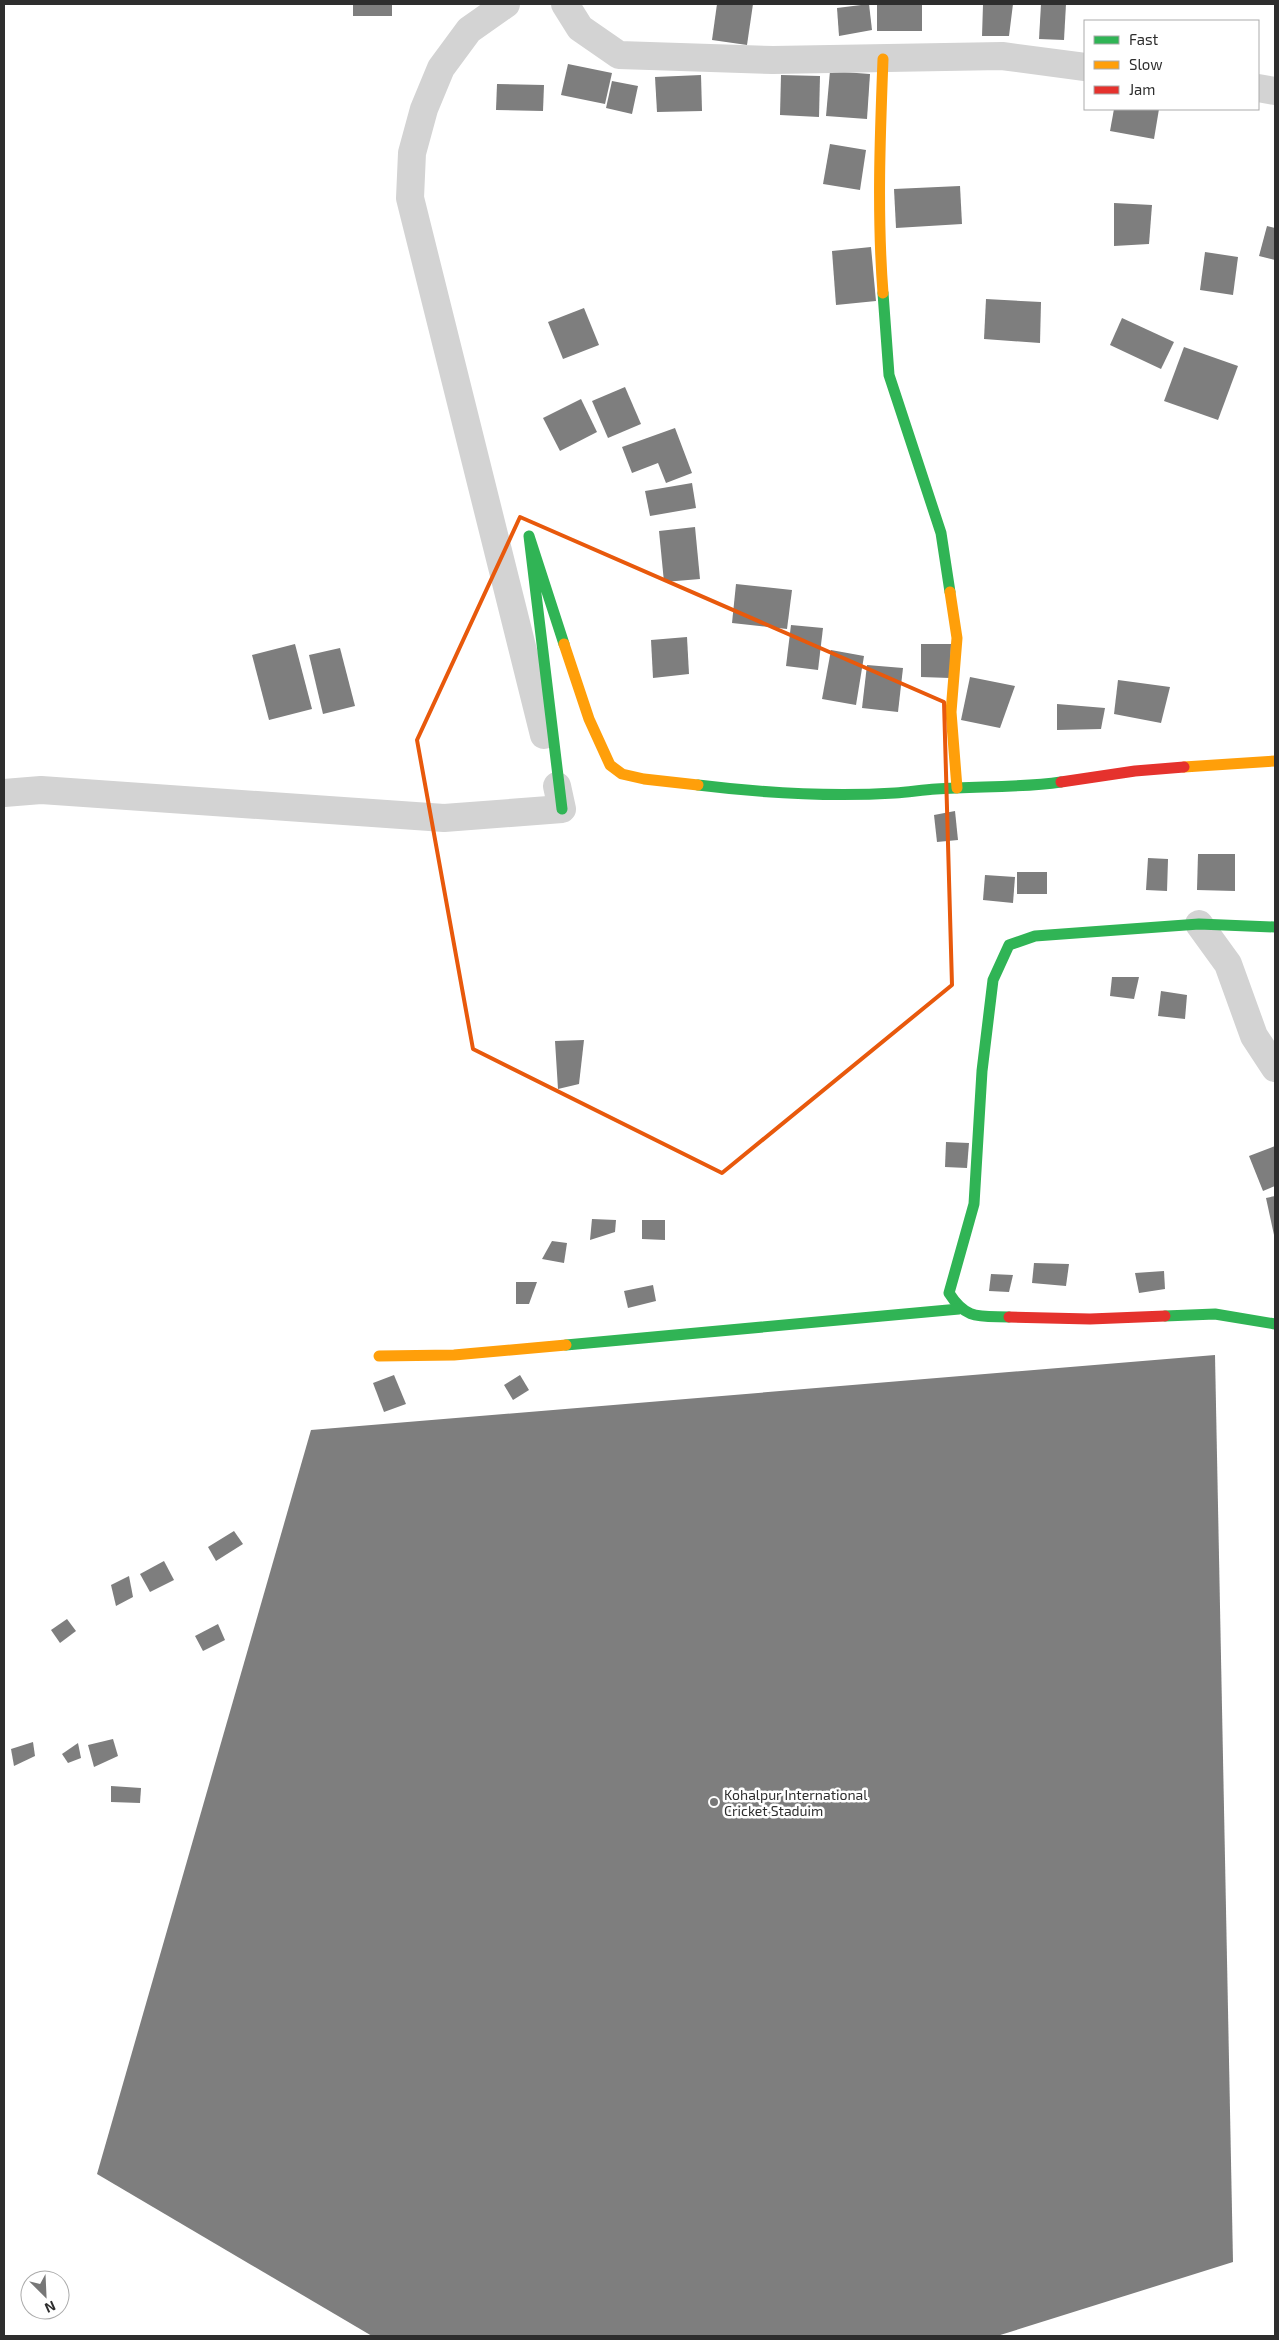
<svg xmlns="http://www.w3.org/2000/svg" width="1279" height="2340" viewBox="0 0 1279 2340" font-family="'Exo 2',sans-serif">
	<style>
		.building { fill: #7e7e7e }
		.lines { fill: none; stroke-linecap: round; stroke-linejoin: round }
		.street { stroke: #d3d3d3; stroke-width: 28 }
		.fast { stroke: #30b455; stroke-width: 11 }
		.slow { stroke: #ff9f0a; stroke-width: 11 }
		.jam { stroke: #e5322d; stroke-width: 11 }
		.marked { fill: none; stroke: #e8590c; stroke-width: 4; stroke-linejoin: round }
		.poi-dot { fill: #777; stroke: #fff; stroke-width: 2 }
		.labels { text-anchor: middle; dominant-baseline: central; stroke-width: 5; stroke-linejoin: round; paint-order: stroke }
		.poi-label { font-size: 14px; fill: #2e2e2e; stroke: #fff; text-anchor: start }
	</style>
	<rect width="100%" height="100%" fill="#fff"/>
	<g class="building">
		<rect x="353" y="4" width="39" height="12"/>
		<path d="M717,4H753L747,45L712,40Z"/>
		<path d="M869,4L872,30L839,36L837,8Z"/>
		<rect x="877" y="4" width="45" height="27"/>
		<path d="M983,4H1013L1009,36H982Z"/>
		<path d="M1041,4H1066L1064,40L1039,39Z"/>
		<path d="M568,64L612,73L605,104L561,95Z"/>
		<path d="M830,71L870,74L867,119L826,116Z"/>
		<path d="M701,75L702,111L657,112L655,77Z"/>
		<path d="M781,75L820,76L819,117L780,115Z"/>
		<path d="M612,81L638,86L632,114L606,108Z"/>
		<path d="M497,84L544,85L543,111L496,110Z"/>
		<path d="M1114,109H1159L1154,139L1110,131Z"/>
		<path d="M830,144L866,150L860,190L823,184Z"/>
		<path d="M960,186L962,224L896,228L894,189Z"/>
		<path d="M1114,203L1152,205L1149,244L1114,246Z"/>
		<path d="M1267,226L1275,228V260L1259,256Z"/>
		<path d="M871,247L876,301L836,305L832,251Z"/>
		<path d="M1205,252L1238,257L1233,295L1200,290Z"/>
		<path d="M986,299L1041,302L1040,343L984,339Z"/>
		<path d="M584,308L599,345L563,359L548,322Z"/>
		<path d="M1122,318L1174,342L1161,369L1110,345Z"/>
		<path d="M1184,347L1238,366L1218,420L1164,401Z"/>
		<path d="M625,387L641,424L608,438L592,401Z"/>
		<path d="M581,399L597,432L560,451L543,418Z"/>
		<path d="M675,428L692,473L666,483L658,463L632,473L622,447Z"/>
		<path d="M692,483L696,508L650,516L645,491Z"/>
		<path d="M695,527L700,579L664,582L659,531Z"/>
		<path d="M736,584L792,590L787,629L732,623Z"/>
		<path d="M791,625L823,628L818,670L786,666Z"/>
		<path d="M687,637L689,674L653,678L651,640Z"/>
		<path d="M295,644L312,709L269,720L252,655Z"/>
		<path d="M921,644H951L950,678L921,677Z"/>
		<path d="M340,648L355,706L323,714L309,655Z"/>
		<path d="M831,650L864,656L856,705L822,699Z"/>
		<path d="M867,665L903,668L898,712L862,708Z"/>
		<path d="M970,677L1015,686L1000,728L961,720Z"/>
		<path d="M1118,680L1170,687L1161,723L1114,714Z"/>
		<path d="M1057,704L1105,708L1101,729L1057,730Z"/>
		<path d="M955,811L958,840L937,842L934,815Z"/>
		<path d="M1198,854H1235V891L1197,890Z"/>
		<path d="M1148,858L1168,859L1167,891L1146,890Z"/>
		<rect x="1017" y="872" width="30" height="22"/>
		<path d="M985,875L1015,877L1013,903L983,900Z"/>
		<path d="M1112,977H1139L1134,999L1110,996Z"/>
		<path d="M1161,991L1187,995L1185,1019L1158,1016Z"/>
		<path d="M584,1040L579,1084L558,1089L555,1041Z"/>
		<path d="M946,1142L969,1143L967,1168L945,1167Z"/>
		<path d="M1275,1146V1186L1263,1191L1249,1156Z"/>
		<path d="M1275,1196V1235H1274L1266,1198Z"/>
		<path d="M592,1219L616,1220L615,1232L590,1240Z"/>
		<path d="M642,1220H665V1240L642,1239Z"/>
		<path d="M552,1241L567,1243L564,1263L542,1259Z"/>
		<path d="M1034,1263L1069,1264L1066,1286L1032,1283Z"/>
		<path d="M1164,1271L1165,1289L1139,1293L1135,1273Z"/>
		<path d="M991,1274L1013,1275L1009,1292L989,1291Z"/>
		<path d="M516,1282H537L529,1304H516Z"/>
		<path d="M653,1285L656,1301L628,1308L624,1291Z"/>
		<path d="M1215,1355L1233,2262L997,2336H372L97,2174L311,1430Z"/>
		<path d="M394,1375L406,1404L384,1412L373,1383Z"/>
		<path d="M520,1375L529,1390L513,1400L504,1385Z"/>
		<path d="M234,1531L243,1544L216,1561L208,1547Z"/>
		<path d="M164,1561L174,1580L150,1592L140,1574Z"/>
		<path d="M129,1576L133,1597L116,1606L111,1585Z"/>
		<path d="M67,1619L76,1631L60,1643L51,1630Z"/>
		<path d="M218,1624L225,1640L203,1651L195,1636Z"/>
		<path d="M113,1739L118,1756L94,1767L88,1745Z"/>
		<path d="M33,1742L35,1756L14,1766L11,1749Z"/>
		<path d="M78,1743L81,1758L68,1763L62,1754Z"/>
		<path d="M111,1786L141,1788L140,1803L111,1802Z"/>
	</g>
	<g class="lines">
		<g class="street">
			<path d="M506,4L469,30L441,68L424,109L412,153L410,198L544,735"/>
			<path d="M565,4L580,28L619,55L773,60L1002,56L1085,67"/>
			<path d="M1258,88L1275,91"/>
			<path d="M4,793L41,790L444,818L562,809L557,786"/>
			<path d="M1199,924L1228,964L1254,1036L1275,1068"/>
		</g>
		<g class="fast">
			<path d="M883,293L889,375L941,533L950,592"/>
			<path d="M698,785C763,793 829,797 895,793C909,792 922,790 936,789C978,786 1019,788 1061,782"/>
			<path d="M562,809L529,536L564,644"/>
			<path d="M1165,1316L1215,1314L1275,1324"/>
			<path d="M1009,1317C979,1316 966,1320 949,1293L974,1204L982,1071L993,980L1009,945L1035,936L1199,924L1275,927"/>
			<path d="M566,1345L959,1309"/>
		</g>
		<g class="slow">
			<path d="M883,293C877,215 880,137 883,59"/>
			<path d="M950,592L957,638L951,712L957,788"/>
			<path d="M564,644L589,719L610,765L622,774L644,779L698,785"/>
			<path d="M1184,767L1275,761"/>
			<path d="M379,1356L454,1355L566,1345"/>
		</g>
		<g class="jam">
			<path d="M1061,782L1135,771L1184,767"/>
			<path d="M1009,1317L1090,1319L1165,1316"/>
		</g>
	</g>
	<path class="marked" d="M520,517L944,702L952,985L722,1173L473,1049L417,740Z"/>
	<circle class="poi-dot" cx="714" cy="1802" r="5"/>
	<g class="labels">
		<g class="poi-label">
			<text x="724" y="1794">Kohalpur International<tspan x="724" dy="16">Cricket Staduim</tspan></text>
		</g>
	</g>
	<rect width="1279" height="2340" fill="none" stroke="#2e2e2e" stroke-width="10"/>
	<rect x="1084" y="20" width="175" height="90" fill="#ffffff" stroke="#ababab"/>
	<rect x="1094" y="36" width="25" height="8" fill="#30b455" stroke="#ababab"/>
	<text x="1129" y="45" font-size="15" fill="#2e2e2e">Fast</text>
	<rect x="1094" y="61" width="25" height="8" fill="#ff9f0a" stroke="#ababab"/>
	<text x="1129" y="70" font-size="15" fill="#2e2e2e">Slow</text>
	<rect x="1094" y="86" width="25" height="8" fill="#e5322d" stroke="#ababab"/>
	<text x="1129" y="95" font-size="15" fill="#2e2e2e">Jam</text>
	<g transform="translate(45 2295) rotate(156)"><circle r="24" fill="#ffffff" stroke="#ababab"/>
	<path d="M0-4L9 19L0 12L-9 19Z" fill="#777777"/>
	<text y="-8" font-size="14" font-weight="bold" text-anchor="middle" fill="#2e2e2e">N</text>
	</g>
</svg>
